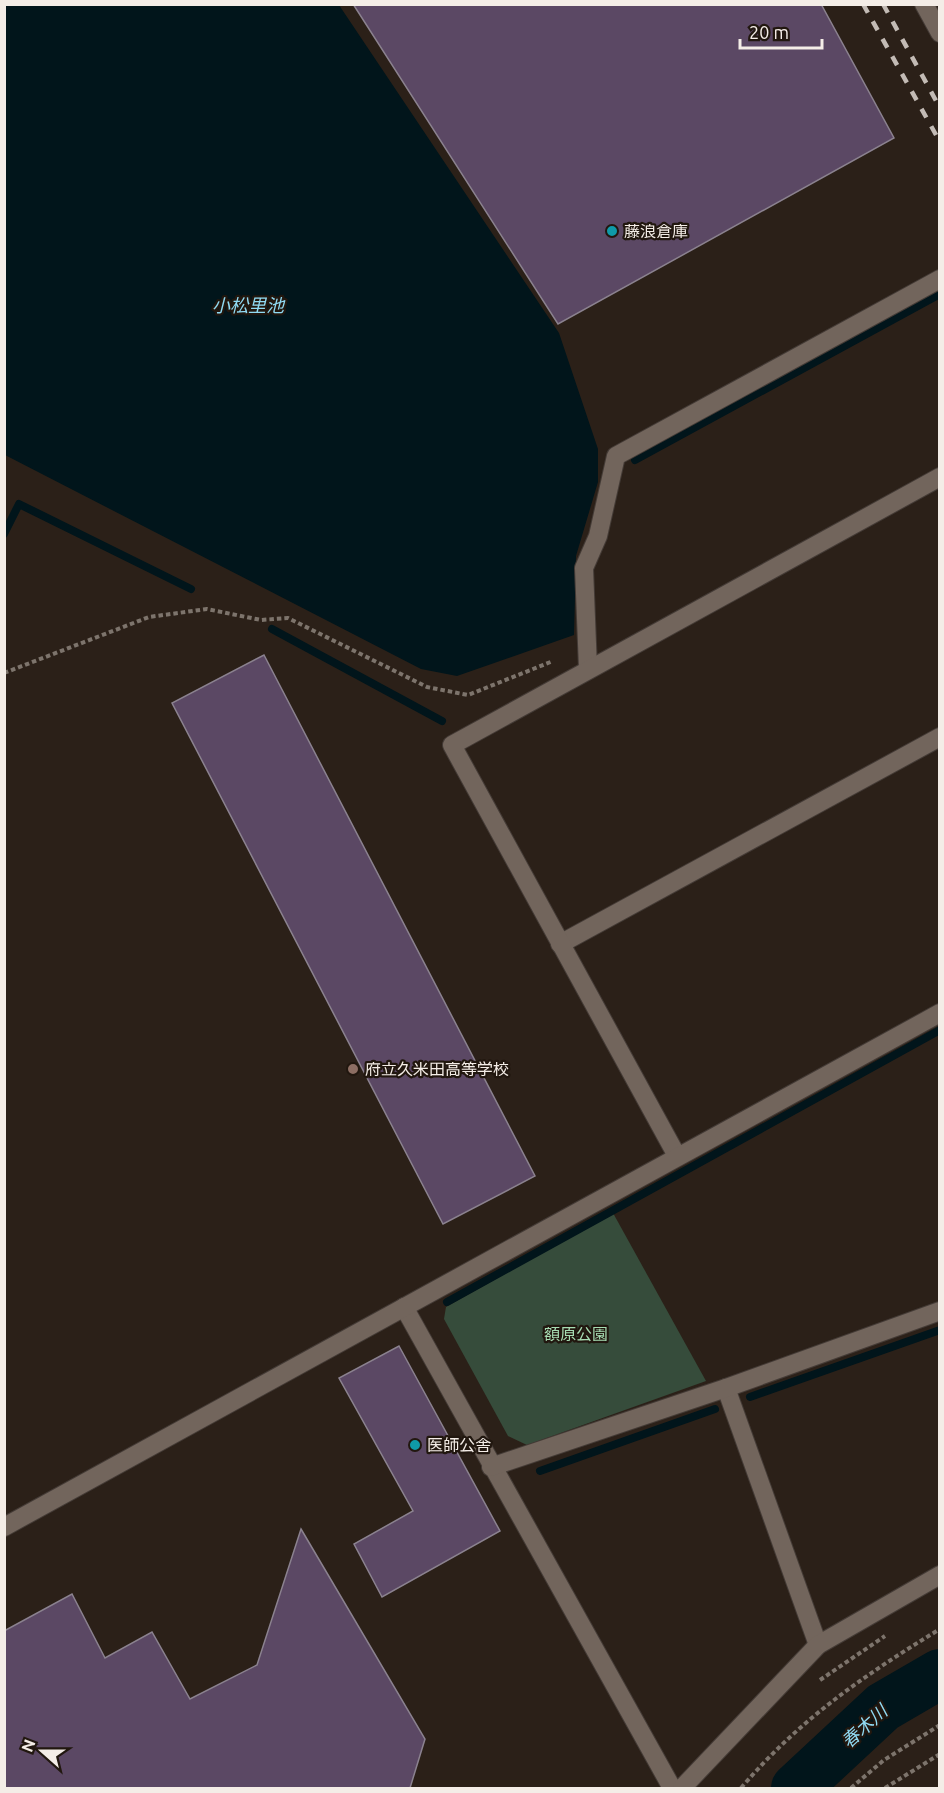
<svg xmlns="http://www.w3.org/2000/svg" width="944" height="1793" viewBox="0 0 944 1793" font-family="Ubuntu,'Noto Sans JP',sans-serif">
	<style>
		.green { fill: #364c3b }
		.water { fill: #01151b }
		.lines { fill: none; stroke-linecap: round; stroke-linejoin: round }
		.stream { stroke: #01151b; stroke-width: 8 }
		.river { stroke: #01151b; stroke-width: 50 }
		.building { fill: #5b4864; stroke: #8b828f; stroke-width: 1.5 }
		.street-casing { stroke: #443b36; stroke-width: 20 }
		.path { stroke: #7d746c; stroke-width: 4; stroke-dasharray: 4.5 3; stroke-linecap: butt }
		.street { stroke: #72655c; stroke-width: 18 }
		.rail { stroke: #c3bbb5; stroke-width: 4.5; stroke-dasharray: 10 10; stroke-linecap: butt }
		.culture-dot { fill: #0f9aa8; stroke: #21170f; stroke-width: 2 }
		.education-dot { fill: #8d6e63; stroke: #21170f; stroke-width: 2 }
		.labels { text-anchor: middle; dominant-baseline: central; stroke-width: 4.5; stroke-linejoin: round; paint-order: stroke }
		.poi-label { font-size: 16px; fill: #f4ede7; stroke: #21170f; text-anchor: start }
		.park-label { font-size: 16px; fill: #a7ddb3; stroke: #21170f }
		.water-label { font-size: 18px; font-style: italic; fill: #90daf3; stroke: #21170f }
	</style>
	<rect width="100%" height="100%" fill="#2b2018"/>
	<path class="green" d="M613,1213L706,1381L527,1445L508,1436L444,1319L446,1307Z"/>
	<path class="water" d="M4,5H339L559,333L598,449V482L576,556L574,635L457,676L421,669L5,455Z"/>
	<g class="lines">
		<g class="stream">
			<path d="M635,460L940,294"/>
			<path d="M4,534L19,504L191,589"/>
			<path d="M272,629L442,721"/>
			<path d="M447,1302L940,1030"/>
			<path d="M750,1397L940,1330"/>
			<path d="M540,1471L715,1409"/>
		</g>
		<path class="river" d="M796,1788L883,1707L940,1674"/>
	</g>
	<g class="building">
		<path d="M353,4H821L894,138L558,324Z"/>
		<path d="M264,655L535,1176L443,1224L172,703Z"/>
		<path d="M399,1346L500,1531L382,1597L354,1544L413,1511L339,1378Z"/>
		<path d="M301,1529L425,1739L410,1788H4V1631L72,1594L105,1658L152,1632L190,1699L257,1665Z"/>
	</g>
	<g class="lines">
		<g class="street-casing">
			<g id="street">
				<path d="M924,4L940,33"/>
				<path d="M588,669L584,568L598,536L616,456L940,279"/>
				<path d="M560,944L940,737"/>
				<path d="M677,1156L452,745L940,477"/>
				<path d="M404,1307L672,1788"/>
				<path d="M726,1388L818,1645"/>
				<path d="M491,1467L726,1388L940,1311"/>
				<path d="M4,1527L940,1013"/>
				<path d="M682,1788L818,1645L940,1575"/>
			</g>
		</g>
		<g class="path">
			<path d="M4,673L149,617L207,609L261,620L288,618L427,687L468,695L553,661"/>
			<path d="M820,1680L885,1636"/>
			<path d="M741,1788C800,1719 863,1676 940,1629"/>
			<path d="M851,1788L884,1760L940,1725"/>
			<path d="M885,1788L940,1754"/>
		</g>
		<use href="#street" class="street"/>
		<g class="rail">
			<path d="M863,4L940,142"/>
			<path d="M883,4L940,108"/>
		</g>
	</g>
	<g class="culture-dot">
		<circle cx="612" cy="231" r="6"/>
		<circle cx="415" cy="1445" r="6"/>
	</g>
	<circle class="education-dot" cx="353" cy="1069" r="6"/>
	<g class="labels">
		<g class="poi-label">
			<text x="624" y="231">藤浪倉庫</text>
			<text x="365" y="1069">府立久米田高等学校</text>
			<text x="427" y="1445">医師公舎</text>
		</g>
		<g class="park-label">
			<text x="576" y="1334">額原公園</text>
		</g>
		<g class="water-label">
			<text x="248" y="305">小松里池</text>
			<text transform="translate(864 1726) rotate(-42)">春木川</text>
		</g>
	</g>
	<rect width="944" height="1793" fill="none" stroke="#f4ede7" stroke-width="12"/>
	<g transform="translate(42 1751) rotate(291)" stroke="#21170f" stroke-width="4.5" paint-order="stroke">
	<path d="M0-4.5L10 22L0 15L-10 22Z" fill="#f4ede7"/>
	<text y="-9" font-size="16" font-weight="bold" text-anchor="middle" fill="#f4ede7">N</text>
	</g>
	<path d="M740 39v9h82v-9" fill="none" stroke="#f4ede7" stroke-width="3"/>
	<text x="749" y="39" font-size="18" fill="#f4ede7" stroke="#21170f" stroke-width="4.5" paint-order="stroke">20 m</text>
</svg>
